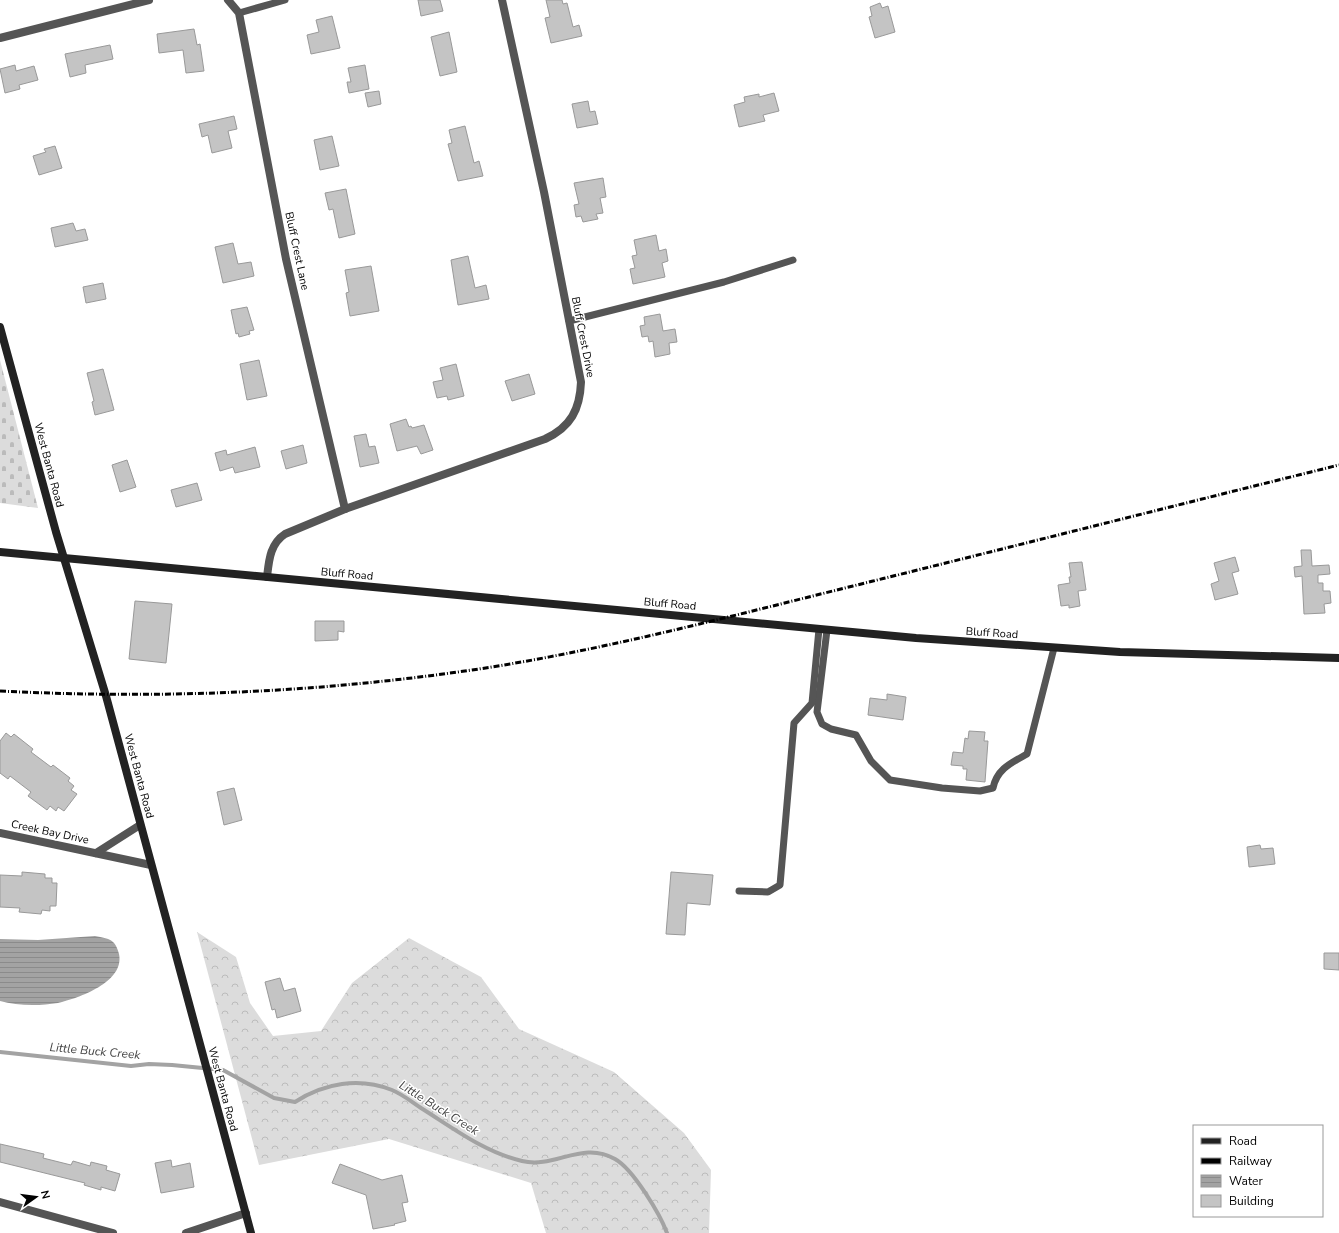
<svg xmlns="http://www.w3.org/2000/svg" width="1339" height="1233" viewBox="0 0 1339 1233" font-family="'Nunito Sans',sans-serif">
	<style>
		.forest { fill: url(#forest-crowns) }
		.cemetery { fill: url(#cemetery-stones) }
		.water { fill: url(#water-rules) }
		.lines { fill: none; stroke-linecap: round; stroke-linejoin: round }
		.stream { stroke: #a3a3a3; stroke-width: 4 }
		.building { fill: #c4c4c4; stroke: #999 }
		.lane { stroke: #555; stroke-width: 7 }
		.street { stroke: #555; stroke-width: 8 }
		.secondary { stroke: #222; stroke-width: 8 }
		.rail { stroke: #000; stroke-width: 3; stroke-dasharray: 6 2 1 2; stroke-linecap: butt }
		.labels { text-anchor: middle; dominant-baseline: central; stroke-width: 3; stroke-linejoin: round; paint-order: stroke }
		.street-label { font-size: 11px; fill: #000; stroke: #fff }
		.water-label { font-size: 12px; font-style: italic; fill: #444; stroke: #fff }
	</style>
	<defs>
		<pattern id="forest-crowns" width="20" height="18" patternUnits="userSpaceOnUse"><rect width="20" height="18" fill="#dcdcdc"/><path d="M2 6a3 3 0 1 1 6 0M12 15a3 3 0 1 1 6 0" fill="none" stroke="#bbb"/></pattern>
		<pattern id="cemetery-stones" width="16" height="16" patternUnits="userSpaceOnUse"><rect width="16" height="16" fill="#dcdcdc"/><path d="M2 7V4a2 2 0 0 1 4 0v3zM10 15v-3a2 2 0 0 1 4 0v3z" fill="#bbb"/></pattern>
		<pattern id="water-rules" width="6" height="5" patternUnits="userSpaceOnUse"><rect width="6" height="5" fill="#a3a3a3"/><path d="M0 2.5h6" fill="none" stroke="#8b8b8b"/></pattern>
	</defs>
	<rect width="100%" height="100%" fill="#fff"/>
	<path class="forest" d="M197,932L236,957L250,1003L273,1036L321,1031L352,983L409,938L481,977L519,1029L614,1072L684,1133L711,1170L709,1233H546L531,1183L389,1139L259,1165Z"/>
	<path class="cemetery" d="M0,360L38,508L0,503Z"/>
	<path class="water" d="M95,936C110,939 115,939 119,954C125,982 79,998 58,1003C40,1006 17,1006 0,1001V939L38,940Z"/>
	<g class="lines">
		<path class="stream" d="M0,1052L131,1066L149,1064L172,1065L223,1070L274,1098L295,1102C324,1083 359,1077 392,1090C402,1094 412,1102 421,1108C453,1128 484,1152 522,1161C555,1169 582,1140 615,1159C633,1169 660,1214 667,1233"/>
	</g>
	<g class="building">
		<path d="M418,0H440L443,11L421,16Z"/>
		<path d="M546,0H562L563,4L567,3L573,27L579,25L582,36L551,43L545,18L550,17Z"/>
		<path d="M880,3L882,8L888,6L895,32L875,38L869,17L872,16L870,7Z"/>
		<path d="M332,16L340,48L311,54L307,35L319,32L316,20Z"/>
		<path d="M194,29L197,45L200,44L204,71L186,73L183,50L159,53L157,34Z"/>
		<path d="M449,32L457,72L440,76L431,37Z"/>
		<path d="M110,45L113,59L85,65L86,73L70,77L65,54Z"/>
		<path d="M15,65L16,71L34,66L38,80L19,85L20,89L5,93L0,69Z"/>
		<path d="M365,65L369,89L349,93L347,82H351L348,68Z"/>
		<path d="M379,91L381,104L368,107L365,93Z"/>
		<path d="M774,93L779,111L763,115L765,121L739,127L734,105L745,102L744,97L759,94V97Z"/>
		<path d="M588,101L590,112L595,111L598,124L577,128L572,104Z"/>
		<path d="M234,116L237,129L228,131L232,148L212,153L208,135L202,137L199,124Z"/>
		<path d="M465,126L474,163L479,161L483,176L458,181L448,144L452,143L449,130Z"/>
		<path d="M332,136L339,166L320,170L314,140Z"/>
		<path d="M55,146L62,168L39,175L33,156L46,152L44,149Z"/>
		<path d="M603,178L606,197L600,198L603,213L596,214L598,219L583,222L581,216L576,217L574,205L579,204L574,183Z"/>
		<path d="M346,189L355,234L339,238L333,209L329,210L325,193Z"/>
		<path d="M73,223L76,231L85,229L88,240L55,247L51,228Z"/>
		<path d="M656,235L659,251L666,249L668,261L662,263L665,277L633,284L630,269L635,268L632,256L637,255L634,240Z"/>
		<path d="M233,243L238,264L251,262L254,276L223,283L215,247Z"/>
		<path d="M468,256L475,288L486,285L489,299L458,305L451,260Z"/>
		<path d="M371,266L379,311L350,316L346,293L349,292L345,270Z"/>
		<path d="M103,283L106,299L86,303L83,287Z"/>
		<path d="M247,307L254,330L249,331L250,334L239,337L238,333L236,334L231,310Z"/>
		<path d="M660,314L663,331L675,329L677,342L669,343L670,354L655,357L653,341L649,342L648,336L642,337L640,326L645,325L644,317Z"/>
		<path d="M259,360L267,396L247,400L240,364Z"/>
		<path d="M456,364L464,396L448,400L447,396L437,398L433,382L443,380L440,368Z"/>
		<path d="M103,369L114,410L95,415L92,402L94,401L87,373Z"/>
		<path d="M529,374L535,394L512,401L505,381Z"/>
		<path d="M406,419L409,427L411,426L412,428L424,425L433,450L421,454L417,446L397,451L390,424Z"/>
		<path d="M366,434L369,447L375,446L379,463L360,467L354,436Z"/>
		<path d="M303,445L307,463L286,469L281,451Z"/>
		<path d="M255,447L260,467L235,473L233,467L220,471L215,453L226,450L227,455Z"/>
		<path d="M127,460L136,487L120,492L112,465Z"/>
		<path d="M197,483L202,500L176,507L171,490Z"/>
		<path d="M1301,550H1311L1312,566L1329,565L1330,574L1318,575V583H1323V591H1330L1331,603L1324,604L1325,613L1304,614L1302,576L1295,577L1294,567L1302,566Z"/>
		<path d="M1235,557L1239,571L1232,573L1238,594L1215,600L1211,584L1219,581L1214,563Z"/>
		<path d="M1082,562L1086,590L1078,591L1080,606L1069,608V605L1061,606L1058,585L1070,583L1069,577H1071L1069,563Z"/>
		<path d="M135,601L172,604L166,663L129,659Z"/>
		<path d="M315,621H344V632L338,631V640L315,641Z"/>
		<path d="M887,694L906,697L903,720L868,715L870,698L887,700Z"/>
		<path d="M969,731L985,732L984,741H988L985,782L966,780L967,769H963V766L951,765L953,752L963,753L965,738L968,739Z"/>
		<path d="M6,733L11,737L14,734L33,749L31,752L51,767L53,765L70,778L68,781L74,786L71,790L77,794L64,811L58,807L56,811L50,806L47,810L28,796L31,792L10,776L8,779L0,773V741Z"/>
		<path d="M234,788L242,820L224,825L217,792Z"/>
		<path d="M1260,845L1261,849L1273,848L1275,864L1249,867L1247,847Z"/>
		<path d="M22,872L45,874V878H52V883H57L56,906H50V911L42,910L41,914L19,912L20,908L0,907V875L22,876Z"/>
		<path d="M671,872L713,875L710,905L687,903L685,935L666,934Z"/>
		<path d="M1324,953H1339V970L1324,969Z"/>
		<path d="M280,978L284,991L295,988L301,1011L277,1018L275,1009L272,1010L265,982Z"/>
		<path d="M0,1144L44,1154L43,1158L71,1165L73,1161L90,1166L91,1162L107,1166L106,1170L120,1174L115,1191L101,1187V1190L84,1185L85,1183L0,1162Z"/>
		<path d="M171,1160L172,1167L190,1163L194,1187L161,1193L155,1163Z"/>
		<path d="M340,1164L382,1180L402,1175L408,1202L402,1203L406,1221L394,1224L395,1225L373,1229L366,1195L332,1183Z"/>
	</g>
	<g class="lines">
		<g class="lane">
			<path d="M239,13L285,0"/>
			<path d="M569,321L724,282L793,260"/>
			<path d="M827,630L817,712L822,724L831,729L856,735L871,761L890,780L942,788L980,791L993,788C997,769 1011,763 1027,754L1054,648"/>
			<path d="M739,891L768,892L780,885L794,723L812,703L819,629"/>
		</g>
		<g class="street">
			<path d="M228,0L239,13L286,259L345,509"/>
			<path d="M0,38L149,0"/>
			<path d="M267,577C269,560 270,544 285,534L345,509L545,439C571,427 580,409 581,382L544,192L502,0"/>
			<path d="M0,833L151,865"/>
			<path d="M96,853L140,825"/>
			<path d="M0,1202L113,1233"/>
			<path d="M186,1233L246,1213"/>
		</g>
		<g class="secondary">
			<path d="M0,327L56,532L106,696L251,1233"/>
			<path d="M0,552L916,638L1120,652L1339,658"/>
		</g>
		<path class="rail" d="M0,691C159,699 314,693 472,670C601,651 727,617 853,586C1015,546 1177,505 1339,465"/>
	</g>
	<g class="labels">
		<g class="street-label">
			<text transform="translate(297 251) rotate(78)">Bluff Crest Lane</text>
			<text transform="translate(583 337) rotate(79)">Bluff Crest Drive</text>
			<text transform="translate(49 465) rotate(75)">West Banta Road</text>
			<text transform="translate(347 574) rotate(5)">Bluff Road</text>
			<text transform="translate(670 604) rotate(5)">Bluff Road</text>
			<text transform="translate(992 633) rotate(4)">Bluff Road</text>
			<text transform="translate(139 776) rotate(75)">West Banta Road</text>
			<text transform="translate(50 832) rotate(12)">Creek Bay Drive</text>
			<text transform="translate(223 1089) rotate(75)">West Banta Road</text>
		</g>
		<g class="water-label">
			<text transform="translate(95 1051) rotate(5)">Little Buck Creek</text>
			<text transform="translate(439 1108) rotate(32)">Little Buck Creek</text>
		</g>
	</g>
	<rect x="1193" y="1125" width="130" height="92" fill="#ffffff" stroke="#999999"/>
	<rect x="1201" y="1138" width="20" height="6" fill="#222222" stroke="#999999"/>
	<text x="1229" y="1145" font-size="12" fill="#000000">Road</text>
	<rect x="1201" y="1158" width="20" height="6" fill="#000000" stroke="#999999"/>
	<text x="1229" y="1165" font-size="12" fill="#000000">Railway</text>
	<rect x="1201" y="1175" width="20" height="12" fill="url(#water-rules)" stroke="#999999"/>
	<text x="1229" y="1185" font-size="12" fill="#000000">Water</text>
	<rect x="1201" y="1195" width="20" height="12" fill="#c4c4c4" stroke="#999999"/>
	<text x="1229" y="1205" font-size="12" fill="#000000">Building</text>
	<g transform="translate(36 1197) rotate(76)" stroke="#ffffff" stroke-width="3" paint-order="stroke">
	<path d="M0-3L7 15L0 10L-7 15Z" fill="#000000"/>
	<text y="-6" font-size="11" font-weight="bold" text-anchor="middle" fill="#000000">N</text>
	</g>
</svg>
